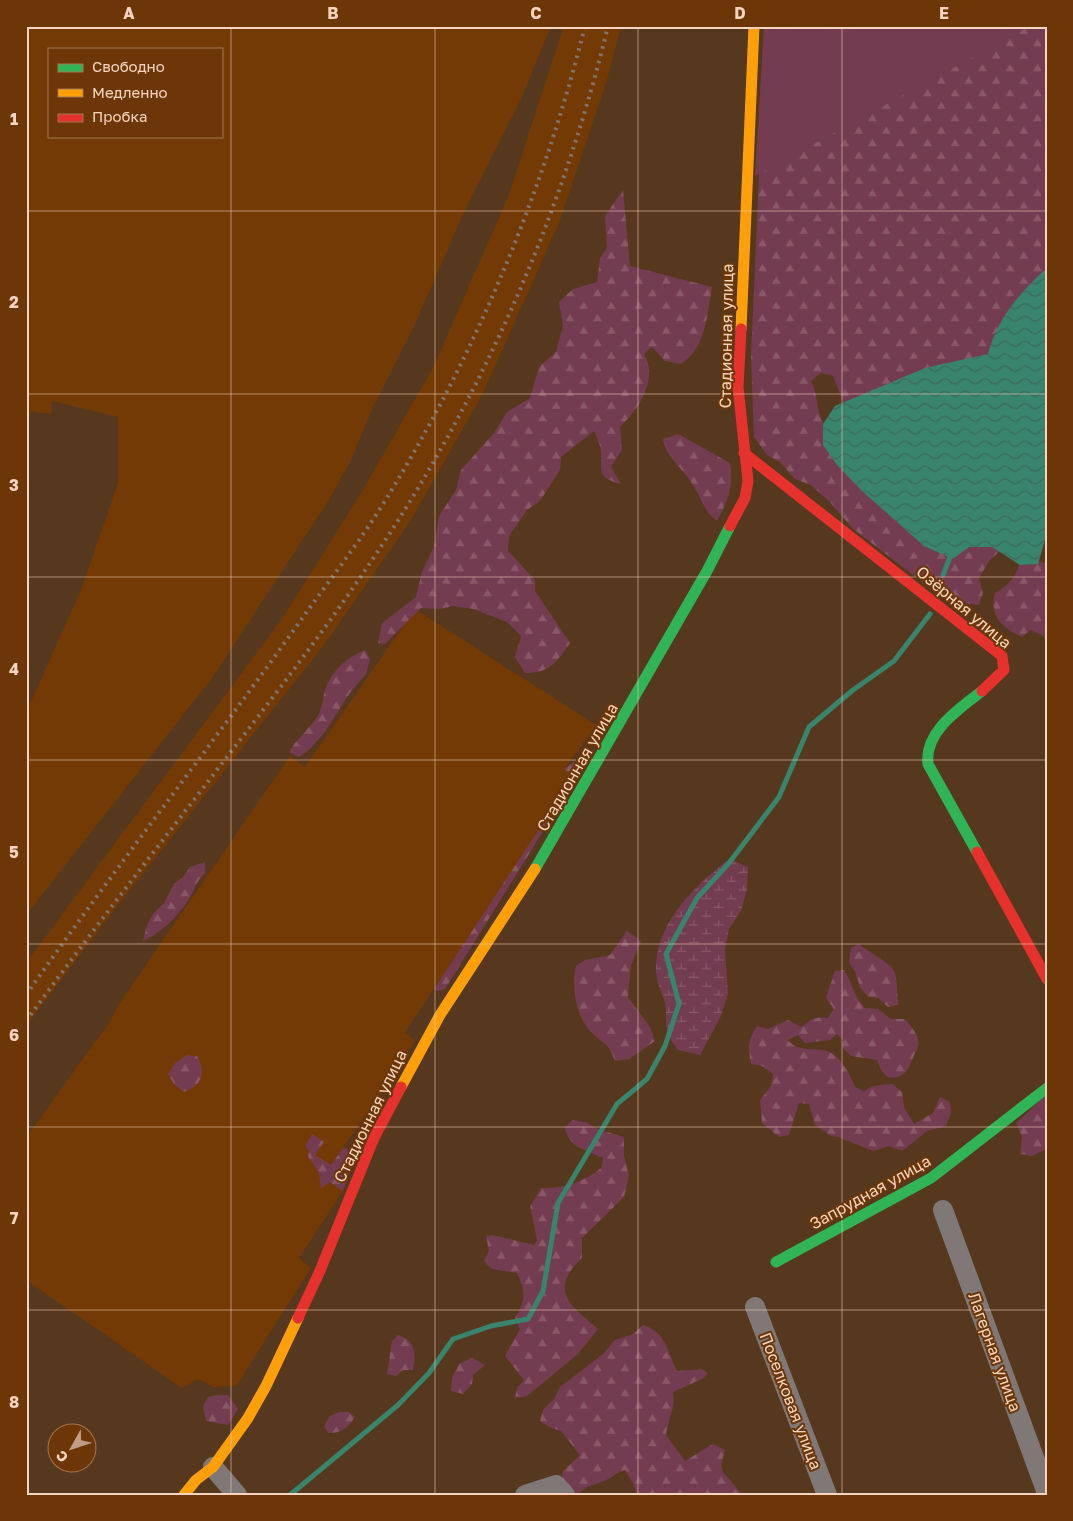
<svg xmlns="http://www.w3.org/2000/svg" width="1073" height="1521" viewBox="0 0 1073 1521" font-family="'Golos Text',sans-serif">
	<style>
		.built { fill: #733a06; fill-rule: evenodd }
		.forest { fill: url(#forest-firs) }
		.wetland { fill: url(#wetland-marsh) }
		.pitch { fill: #743c50 }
		.water { fill: url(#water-waves) }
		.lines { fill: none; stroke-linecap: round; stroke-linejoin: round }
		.stream { stroke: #38846d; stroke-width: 5 }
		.street { stroke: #807777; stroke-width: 20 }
		.fast { stroke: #30b455; stroke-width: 11 }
		.slow { stroke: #ff9f0a; stroke-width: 11 }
		.jam { stroke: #e5322d; stroke-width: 11 }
		.rail { stroke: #80746d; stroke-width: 4; stroke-dasharray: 2.5 5; stroke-linecap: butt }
		.grid { fill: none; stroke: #f7d5c0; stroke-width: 1; stroke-opacity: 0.55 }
		.labels { text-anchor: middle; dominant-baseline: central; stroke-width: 4; stroke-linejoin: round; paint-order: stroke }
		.street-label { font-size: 16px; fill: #f7d5c0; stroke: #6d3607 }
		.neatline { fill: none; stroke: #f7d5c0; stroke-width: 2 }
		.grid-label { font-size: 16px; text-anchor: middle; font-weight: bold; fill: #f7d5c0 }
	</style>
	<defs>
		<pattern id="forest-firs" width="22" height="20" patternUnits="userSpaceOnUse" patternTransform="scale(1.25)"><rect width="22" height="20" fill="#743c50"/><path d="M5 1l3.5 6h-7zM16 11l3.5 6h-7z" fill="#895767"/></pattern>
		<pattern id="wetland-marsh" width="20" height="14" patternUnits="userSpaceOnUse" patternTransform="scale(1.25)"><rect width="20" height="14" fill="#743c50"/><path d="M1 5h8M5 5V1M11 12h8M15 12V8" fill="none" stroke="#895767"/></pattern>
		<pattern id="water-waves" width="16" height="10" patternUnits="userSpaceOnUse" patternTransform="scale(1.25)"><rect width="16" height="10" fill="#38846d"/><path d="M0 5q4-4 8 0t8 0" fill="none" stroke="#3f6959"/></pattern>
	</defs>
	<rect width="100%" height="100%" fill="#56381e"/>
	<g class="built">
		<path d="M26,26H551L521,99L464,212L416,322L374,405L350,462L327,503L212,678L27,914L26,713L81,590L118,483V417L52,401L51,414L26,411ZM49,49H221V136H49Z"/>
		<path d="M564,26H621L607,80L559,223L482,395L411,520L324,645L114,910L26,1026V963L284,616L364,488L433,368L508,197Z"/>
		<path d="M415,609L596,725L565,768L575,777L405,1032L415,1041L331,1166L343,1191L299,1258L311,1268L236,1386L213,1387L198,1379L182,1388L26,1280V1138L111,1020L119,1004L290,756L305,767Z"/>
	</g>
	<g class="forest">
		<path d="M812,26H1047V280L1007,348L845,407L833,376L821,373L811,381C818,395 816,409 823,423C826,432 833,439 838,447L1003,548L989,561L979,578L983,593L979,605L958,602L941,596L853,529L830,502L811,485L795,479L780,462L767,455L754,437L751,358L760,152Z"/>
		<path d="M623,190L630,266L712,287C707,315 706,348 681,364L665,361L652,347L644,354C659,379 638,410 620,427L622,450L611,467L621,484C593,477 604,467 600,446C599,441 596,435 594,431L561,457L560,470L540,501L527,510L509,536L508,551L535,580V591L570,643C556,663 550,673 525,673L515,657L521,636L507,622L473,609L453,606L439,609L421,608L385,644L378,643L382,623L416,597L422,572L434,546L439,516L456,490L461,470L494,433L507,412L530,398L539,367L556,352L563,325L559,302L573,289L597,282L600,258L607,248L605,216Z"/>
		<path d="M678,434L730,463C734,486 728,501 717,521C703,511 701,496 691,482C682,467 666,458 663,439Z"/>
		<path d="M1047,550V641L1042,635L1030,630L1022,637C1002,628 989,616 995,593C1008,585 1016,578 1020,562L1026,558L1045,563Z"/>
		<path d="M365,650L370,659L366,674L349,694L325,732L310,749L299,757L289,752C297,738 309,729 318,716C322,708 323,698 325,690C332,670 346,658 365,650Z"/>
		<path d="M574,762L580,772L445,989L438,991L434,989L574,776L564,769Z"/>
		<path d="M205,862V873C196,881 194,892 187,902C175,919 162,932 143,941L147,925L153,914L164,903L174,884L183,877L190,867Z"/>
		<path d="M627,931L641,941L631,965L628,997L650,1027L655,1041L629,1059L615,1061C608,1042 607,1047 594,1035C576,1019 571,988 576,966L585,960L610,955Z"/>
		<path d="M859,944C868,952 892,963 895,973C898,983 896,994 899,1005L888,1007L878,998L868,997L860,987L855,971L849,962L851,948Z"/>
		<path d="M844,970C852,983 855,998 865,1008L878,1009L891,1019H905C909,1024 917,1033 918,1039C920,1047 915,1052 913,1058C908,1071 903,1080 887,1077L881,1070L877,1060L851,1056L842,1047L843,1040L837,1034L830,1040L805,1043L798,1035L788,1040C800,1054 815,1046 829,1052C841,1057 851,1076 855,1087L864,1091L873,1086L892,1084L902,1092L904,1107L914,1124L933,1113L940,1097L950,1102L951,1113L946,1126L927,1131L902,1151L889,1146L873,1151L838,1137L831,1136L815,1125L809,1104L799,1103L789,1135L779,1137L762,1123L760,1100L771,1086L773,1074L762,1066L751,1064C748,1046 747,1043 757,1026L768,1029L788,1020L801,1027C810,1020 816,1016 828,1018L834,1009L826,998L835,971Z"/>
		<path d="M187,1055L197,1056C206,1072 203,1085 184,1092L174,1084L168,1074L175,1063Z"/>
		<path d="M1047,1094V1149L1032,1156L1020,1154L1022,1137L1016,1123Z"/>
		<path d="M573,1120L585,1122L600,1130L624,1137V1156L629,1176L624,1197L582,1238V1258C547,1291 572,1307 598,1329L578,1354L527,1396L515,1398L517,1388L524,1380L505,1356L520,1329L515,1318C526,1299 526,1293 517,1273L492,1269L484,1261L489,1251L486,1236L492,1235L534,1245L537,1240L530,1206L541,1188C563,1189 584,1182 601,1168L603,1158C585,1149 569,1149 565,1127Z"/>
		<path d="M312,1134L324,1142L315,1155L331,1165L343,1148L347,1149L353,1161L343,1191L329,1182L321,1189L319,1173L308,1156L309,1151L305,1146Z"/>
		<path d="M643,1325C666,1332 667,1351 677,1371L702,1369L708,1374L702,1379L673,1392C676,1408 668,1419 666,1435L685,1461L713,1444L725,1450L721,1466L723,1472L740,1492L738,1495H636L634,1485L625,1470C616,1472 612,1478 604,1481C592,1486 590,1484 579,1493L570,1492L561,1483L563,1471L580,1455L561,1431L549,1427L540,1421L543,1410L554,1399L560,1387L603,1354L615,1340L633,1334Z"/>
		<path d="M398,1335C416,1340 416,1355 413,1370H403L396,1376L387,1374L392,1341Z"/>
		<path d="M472,1358L485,1365L473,1375L472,1384L463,1394L451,1391L452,1378L459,1364Z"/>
		<path d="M219,1395H228L238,1409L228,1425L206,1421L203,1406L208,1397Z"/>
		<path d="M339,1412H348L355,1417C347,1429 342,1433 328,1433L324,1426L330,1416Z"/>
	</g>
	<path class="wetland" d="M729,859L748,867L747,889L741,911L729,929L725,949L728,994L720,1018L700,1055L678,1050C674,1044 668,1037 667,1030C665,1021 667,1012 665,1003C662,993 656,981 656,970C655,923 695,886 729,859Z"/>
	<path class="pitch" d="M764,26H1030L755,176Z"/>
	<path class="water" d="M1047,268V533L1038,564L1020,565L992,547H969L953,559L924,546L862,491L837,465L823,445V424L835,406L925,368L988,354C997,319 1020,292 1047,268Z"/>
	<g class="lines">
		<g class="stream">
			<path d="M943,575L952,552"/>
			<path d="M290,1495L398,1405L429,1373L453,1339L491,1326L528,1319L543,1291L558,1203L617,1104L647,1079L665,1046L679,1004L666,954L697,898L729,863L779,797L809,727L853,690L894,661L930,614"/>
		</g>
		<g class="street">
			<path d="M943,1210L1047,1493"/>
			<path d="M755,1307L827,1495"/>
			<path d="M213,1467L237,1495"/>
			<path d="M525,1495L556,1485L565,1495"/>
		</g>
		<g class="fast">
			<path d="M977,852L928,764C924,732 959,709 982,691"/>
			<path d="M535,869L707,571L730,526"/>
			<path d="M776,1262L931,1178L1047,1088"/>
		</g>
		<g class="slow">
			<path d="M741,329L754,26"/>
			<path d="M401,1087L440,1015L535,869"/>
			<path d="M184,1495L196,1480L213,1467L248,1418L266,1386L298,1318"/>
		</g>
		<g class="jam">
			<path d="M744,453L1002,656L1004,670L982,691"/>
			<path d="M730,526L745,498L748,481L738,387L741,329"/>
			<path d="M977,852L1047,979"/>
			<path d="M298,1318L319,1273L374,1138L401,1087"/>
		</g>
		<g class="rail">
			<path d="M26,995C115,868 211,746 301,620C328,582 358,544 383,504C474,358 543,194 585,26"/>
			<path d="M26,1021C86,939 148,859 210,779C291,674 373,569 438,454C514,321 572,175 608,26"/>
		</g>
	</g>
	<path class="grid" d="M231,26V1495M435,26V1495M638,26V1495M842,26V1495M26,211H1047M26,394H1047M26,577H1047M26,760H1047M26,944H1047M26,1127H1047M26,1310H1047"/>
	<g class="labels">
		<g class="street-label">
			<text transform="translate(726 336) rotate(-89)">Стадионная улица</text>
			<text transform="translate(964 607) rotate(40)">Озёрная улица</text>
			<text transform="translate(577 767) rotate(-60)">Стадионная улица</text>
			<text transform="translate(370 1116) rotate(-64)">Стадионная улица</text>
			<text transform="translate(870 1192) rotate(-29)">Запрудная улица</text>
			<text transform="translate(995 1352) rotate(70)">Лагерная улица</text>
			<text transform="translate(791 1401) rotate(69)">Поселковая улица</text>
		</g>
	</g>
	<rect width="1073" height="1521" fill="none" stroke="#6d3607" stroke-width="55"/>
	<rect x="48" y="48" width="175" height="90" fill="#6d3607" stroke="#a47651"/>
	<rect x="58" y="64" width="25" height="8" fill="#30b455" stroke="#a47651"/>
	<text x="92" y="72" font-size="15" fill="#f7d5c0">Свободно</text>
	<rect x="58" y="89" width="25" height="8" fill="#ff9f0a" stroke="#a47651"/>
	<text x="92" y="98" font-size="15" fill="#f7d5c0">Медленно</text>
	<rect x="58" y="114" width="25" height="8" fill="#e5322d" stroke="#a47651"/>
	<text x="92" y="122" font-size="15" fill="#f7d5c0">Пробка</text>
	<g transform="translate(72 1448) rotate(230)"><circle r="24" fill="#6d3607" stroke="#a47651"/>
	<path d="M0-4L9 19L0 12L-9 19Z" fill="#bf9e87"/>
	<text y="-8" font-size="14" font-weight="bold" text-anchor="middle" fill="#f7d5c0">С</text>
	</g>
	<rect x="28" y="28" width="1018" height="1466" class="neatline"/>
	<g class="grid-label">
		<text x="129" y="19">A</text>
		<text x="333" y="19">B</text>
		<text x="536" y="19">C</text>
		<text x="740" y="19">D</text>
		<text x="944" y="19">E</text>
		<text x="14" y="125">1</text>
		<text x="14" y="308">2</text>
		<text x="14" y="491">3</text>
		<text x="14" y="675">4</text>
		<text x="14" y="858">5</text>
		<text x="14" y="1041">6</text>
		<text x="14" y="1224">7</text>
		<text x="14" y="1408">8</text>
	</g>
</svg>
